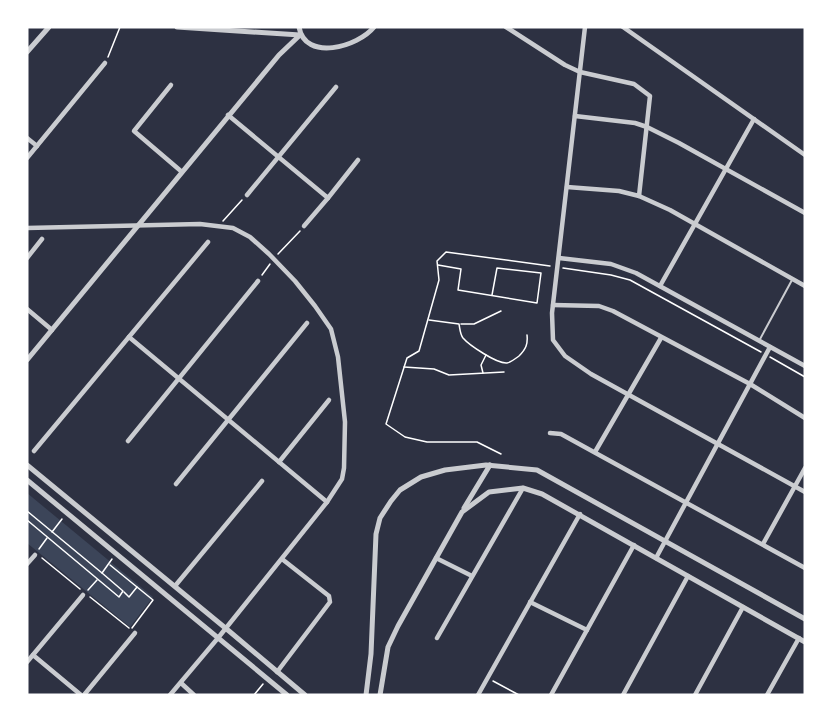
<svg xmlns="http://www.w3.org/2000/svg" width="832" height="722" viewBox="0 0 832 722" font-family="'Open Sans',sans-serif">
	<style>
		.green { fill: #3c4559 }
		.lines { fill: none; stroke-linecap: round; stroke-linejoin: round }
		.path { stroke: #fff; stroke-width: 1.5 }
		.service { stroke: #caccd0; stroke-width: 2 }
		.minor { stroke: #caccd0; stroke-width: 4.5 }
		.tertiary { stroke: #caccd0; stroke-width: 5 }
	</style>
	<rect width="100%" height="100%" fill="#2d3142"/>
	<path class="green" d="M27,493L153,597L130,627L27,543Z"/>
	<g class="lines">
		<g class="path">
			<path d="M108,57L120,27"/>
			<path d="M223,221L242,200"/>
			<path d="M278,254L300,231"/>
			<path d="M438,265L461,269L458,290L537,303L541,273L497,268L492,295"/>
			<path d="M563,268L611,275L630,280L761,352"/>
			<path d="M262,275L270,264"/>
			<path d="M429,320L459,324C460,329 460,334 463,338C469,345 497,364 507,363C512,362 516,358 519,356C526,349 528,344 527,335"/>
			<path d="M461,324H474L501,311"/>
			<path d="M770,357L805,377"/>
			<path d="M404,367L434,369L449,375L504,372"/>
			<path d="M483,373L481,365L486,355"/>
			<path d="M501,454L477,442H427L405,437L386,424L407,358L419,351L439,280L437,261L446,252L550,266"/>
			<path d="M27,511L102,573L112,559"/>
			<path d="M27,520L119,597L123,591L102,573"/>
			<path d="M52,532L62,519"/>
			<path d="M39,549L47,538"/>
			<path d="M42,558L80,589"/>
			<path d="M110,565L137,587L129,597L124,592"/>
			<path d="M88,590L97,580"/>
			<path d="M90,597L129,628"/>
			<path d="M132,628L153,600L137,587"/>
			<path d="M493,681L519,695"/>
			<path d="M254,695L263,684"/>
		</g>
		<path class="service" d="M759,341L792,280"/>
		<g class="minor">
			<path d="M506,27L565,65L580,72L634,84L650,96L639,196"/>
			<path d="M585,27L552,313L553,340L565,356L591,374L805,492"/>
			<path d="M623,27L805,155"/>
			<path d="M171,85L134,131L182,172"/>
			<path d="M228,115L328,198L358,160"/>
			<path d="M575,116L635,123L647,127L679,143L805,213"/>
			<path d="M27,138L37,146"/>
			<path d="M27,158L105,63"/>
			<path d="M567,187L619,191L639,196L670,210L805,286"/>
			<path d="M247,195L336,87"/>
			<path d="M304,226L328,198"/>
			<path d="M27,228L200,224L233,228L250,237L269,254L295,281L315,306L331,329L338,357L345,422L344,468L342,479L327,502L218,638L170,695"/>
			<path d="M27,258L42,239"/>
			<path d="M559,258L611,264L636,273L805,366"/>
			<path d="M660,286L754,119"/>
			<path d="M553,305L599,306L613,311L750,384L805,418"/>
			<path d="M27,309L52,330"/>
			<path d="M129,337L327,502"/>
			<path d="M550,433L561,434L805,568"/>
			<path d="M128,441L258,281"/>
			<path d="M34,451L208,242"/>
			<path d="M595,452L661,338"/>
			<path d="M279,462L329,400"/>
			<path d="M176,484L307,323"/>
			<path d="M763,544L805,468"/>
			<path d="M436,558L472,576"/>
			<path d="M656,558L770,347"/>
			<path d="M27,564L35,555"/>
			<path d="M175,586L262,481"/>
			<path d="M530,602L587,630"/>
			<path d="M437,638L523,488"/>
			<path d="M33,655L81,695"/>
			<path d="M27,662L83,595"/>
			<path d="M277,672L330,602L329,596L282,559"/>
			<path d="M181,683L194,695"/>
			<path d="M84,695L135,633"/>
			<path d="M478,695L580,514"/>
			<path d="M551,695L634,545"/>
			<path d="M623,695L688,576"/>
			<path d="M695,695L743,607"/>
			<path d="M767,695L799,638"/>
		</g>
		<g class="tertiary">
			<path d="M177,27L300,35"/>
			<path d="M299,27C305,62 358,47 374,27"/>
			<path d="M27,52L49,27"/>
			<path d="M27,360L279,55L300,35"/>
			<path d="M27,465L229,631L305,695"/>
			<path d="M27,480L287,695"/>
			<path d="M464,508L490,465"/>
			<path d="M366,695L371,654L376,534L380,518L391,501L400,490L421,477L445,470L486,465L537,470L805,619"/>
			<path d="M380,695L388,647L398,626L462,512L489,492L523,488L542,494L805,642"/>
		</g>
	</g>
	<rect width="832" height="722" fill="none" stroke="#ffffff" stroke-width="57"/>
</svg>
